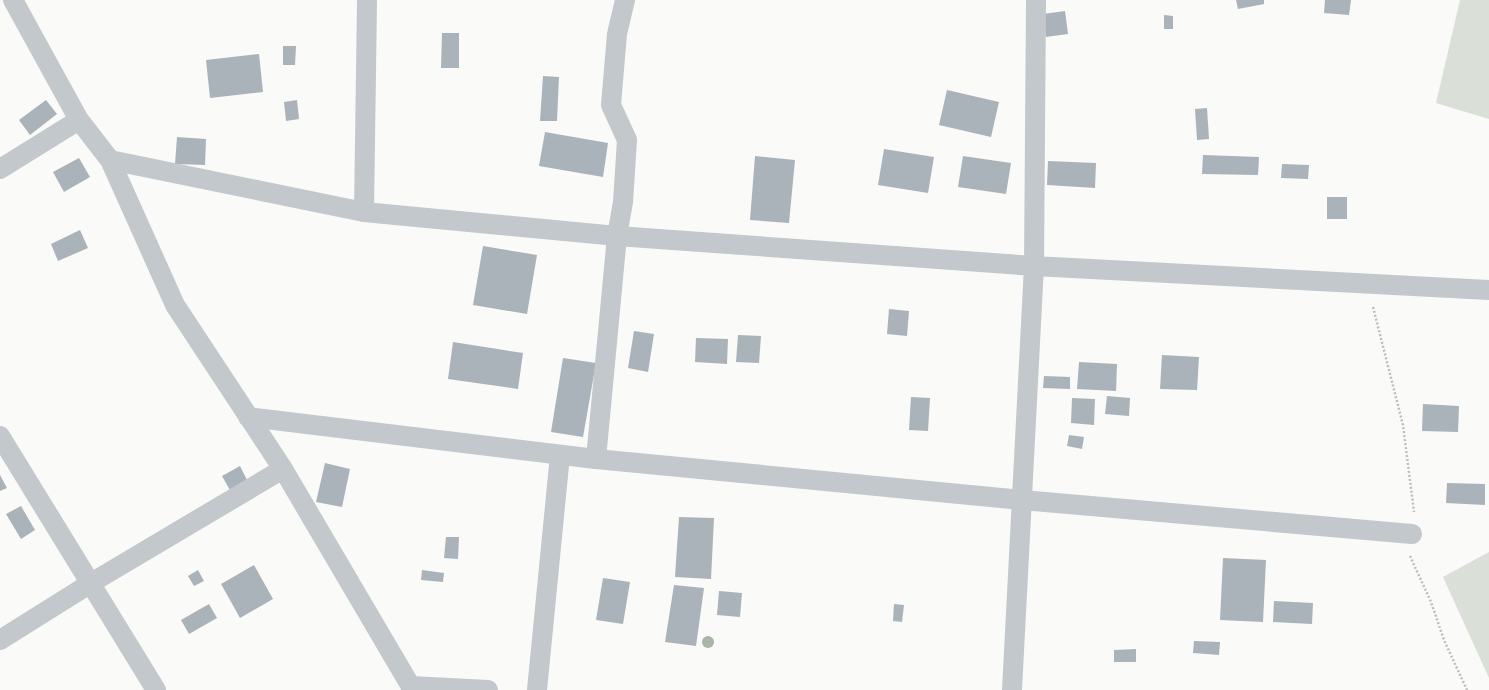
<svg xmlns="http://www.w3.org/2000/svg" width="1489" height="690" viewBox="0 0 1489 690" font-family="'Titillium Web',sans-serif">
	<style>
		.green { fill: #dadfd7 }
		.building { fill: #aab3b9 }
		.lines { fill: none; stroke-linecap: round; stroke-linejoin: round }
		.path { stroke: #bbbfc2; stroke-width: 2.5; stroke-dasharray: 2 2; stroke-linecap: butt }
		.street { stroke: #c3c8cc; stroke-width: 20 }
		.tree { fill: #aab4a7 }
	</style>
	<rect width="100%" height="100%" fill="#fafaf8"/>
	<g class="green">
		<path d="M1460,0H1489V119L1436,103Z"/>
		<path d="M1489,552V678L1443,577Z"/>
	</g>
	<g class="building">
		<path d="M1236,0H1264V4L1238,9Z"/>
		<path d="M1325,0H1351L1349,15L1324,13Z"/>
		<path d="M1065,11L1068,34L1046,37L1043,14Z"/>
		<path d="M1164,15L1173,16V29H1164Z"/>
		<path d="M442,33H459V68H441Z"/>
		<path d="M283,46H296L295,65H283Z"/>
		<path d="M259,54L263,92L210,98L206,60Z"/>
		<path d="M543,76L559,77L557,121H540Z"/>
		<path d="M947,90L999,102L991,137L939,125Z"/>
		<path d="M46,100L57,114L30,135L19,120Z"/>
		<path d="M297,100L299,119L286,121L284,102Z"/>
		<path d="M1207,108L1209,139L1197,140L1195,109Z"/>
		<path d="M545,132L608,143L603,177L539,166Z"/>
		<path d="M177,137L206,139L205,165L175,164Z"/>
		<path d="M884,149L934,157L928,193L878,185Z"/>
		<path d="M1203,155L1259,157L1258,175L1202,174Z"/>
		<path d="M755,156L795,160L789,223L750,220Z"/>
		<path d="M963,156L1011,163L1006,194L958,187Z"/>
		<path d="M79,158L90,177L64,192L53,172Z"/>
		<path d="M1048,161L1096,163L1095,188L1047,185Z"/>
		<path d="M1282,164L1309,165L1308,179L1281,178Z"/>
		<rect x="1327" y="197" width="20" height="22"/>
		<path d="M80,230L88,248L58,261L51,244Z"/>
		<path d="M483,246L537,255L527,314L473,305Z"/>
		<path d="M889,309L909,311L907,336L887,334Z"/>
		<path d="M634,331L654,334L648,372L628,368Z"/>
		<path d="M738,335L761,336L759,363L736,362Z"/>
		<path d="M696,338L728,339L727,364L695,362Z"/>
		<path d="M453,342L523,353L518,389L448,379Z"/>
		<path d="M1162,355L1199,357L1197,390L1160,389Z"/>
		<path d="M563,358L596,363L583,437L551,432Z"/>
		<path d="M1079,362L1117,364L1116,391L1077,389Z"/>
		<path d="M1044,376L1070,377V389L1043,388Z"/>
		<path d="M1107,396L1130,398L1129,416L1105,414Z"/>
		<path d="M911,397L930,398L928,431L909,430Z"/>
		<path d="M1072,398L1095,399L1094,425L1071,423Z"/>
		<path d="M1423,404L1459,406L1458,432L1422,431Z"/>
		<path d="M1069,435L1084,437L1082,449L1067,446Z"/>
		<path d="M325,463L350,469L342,507L316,502Z"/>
		<path d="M240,466L248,482L231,492L222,476Z"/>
		<path d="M0,475L7,488L0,491Z"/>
		<path d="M1447,483L1485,484V505L1446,503Z"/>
		<path d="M21,506L35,530L21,539L6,514Z"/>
		<path d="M679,517L714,518L711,579L675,577Z"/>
		<path d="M446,537H459L458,559L444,558Z"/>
		<path d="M1223,558L1266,560L1263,622L1220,620Z"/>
		<path d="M254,565L273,599L240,618L221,584Z"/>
		<path d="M198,570L204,581L194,586L188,576Z"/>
		<path d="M422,570L444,573L443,582L421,580Z"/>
		<path d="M603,578L630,582L623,624L596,620Z"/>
		<path d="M674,585L704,588L696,646L665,642Z"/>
		<path d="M719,591L742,593L740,617L717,615Z"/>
		<path d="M1274,601L1313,603L1312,624L1273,622Z"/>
		<path d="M209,604L217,618L189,634L181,620Z"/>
		<path d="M894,604L904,605L902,622L893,621Z"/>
		<path d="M1194,641L1220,642L1219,655L1193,653Z"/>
		<path d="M1136,649V662H1114V650Z"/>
	</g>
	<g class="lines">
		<g class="path">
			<path d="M1373,307L1403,425L1414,512"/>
			<path d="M1410,556L1431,602L1444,640L1467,690"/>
		</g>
		<g class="street">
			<path d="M13,0L79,120L110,160L175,305L283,469L413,690"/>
			<path d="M367,0L364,212L617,236L1034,266L1012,690"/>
			<path d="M1036,0L1034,266L1489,290"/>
			<path d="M110,160L364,212"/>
			<path d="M0,169L79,120"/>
			<path d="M248,417L596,459L1022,500L1412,534"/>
			<path d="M0,436L156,690"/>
			<path d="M596,459L617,236L623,202L627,140L611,105L617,34L625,0"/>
			<path d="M0,640L91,583L283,469"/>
			<path d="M411,686L488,690"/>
			<path d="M537,690L560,455"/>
		</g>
	</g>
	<circle class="tree" cx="708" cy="642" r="6"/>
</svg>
